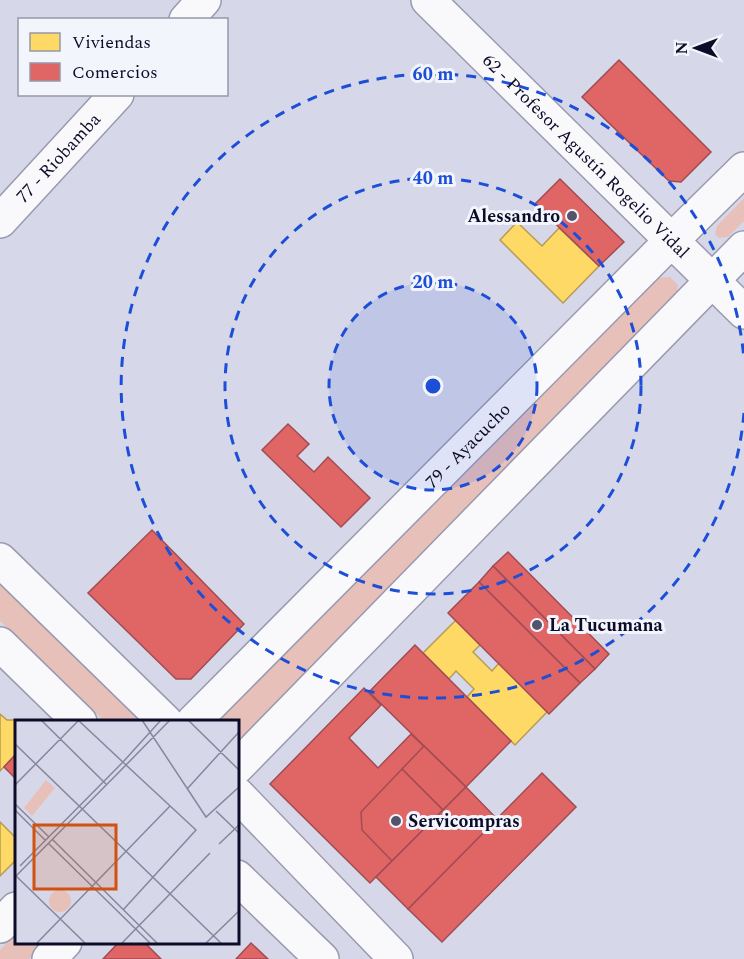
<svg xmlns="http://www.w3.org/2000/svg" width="744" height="959" viewBox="0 0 744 959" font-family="Spectral,serif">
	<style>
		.green { fill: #e8c0ba }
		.homes { fill: #ffd966; stroke: #b69c53; stroke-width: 1.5 }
		.shops { fill: #e06666; stroke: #a14b53; stroke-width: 1.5 }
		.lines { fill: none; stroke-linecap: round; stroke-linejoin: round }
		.minor-casing { stroke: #999aaf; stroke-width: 36 }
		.major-casing { stroke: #999aaf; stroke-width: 36 }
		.minor { stroke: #f9f9fc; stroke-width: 33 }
		.major { stroke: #f9f9fc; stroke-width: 33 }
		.ring { fill: none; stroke: #1d4ed8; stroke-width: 3; stroke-dasharray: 10 8 }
		.poi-dot { fill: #53536c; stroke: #f3f5fd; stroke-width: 2 }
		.labels { text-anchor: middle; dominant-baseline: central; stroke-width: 6; stroke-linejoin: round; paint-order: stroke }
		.street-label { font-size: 18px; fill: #0d0c28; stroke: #f3f5fd }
		.poi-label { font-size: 18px; font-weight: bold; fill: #0d0c28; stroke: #f3f5fd; text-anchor: start }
		.inset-road { fill: none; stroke: #86869c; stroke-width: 1.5 }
		.view { fill: #d2510f; fill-opacity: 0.15; stroke: #d2510f; stroke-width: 3 }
		.inset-edge { fill: none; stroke: #0d0c28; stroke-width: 3 }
		.centre { fill: #1d4ed8; stroke: #f3f5fd; stroke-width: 3 }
		.ring-label { font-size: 18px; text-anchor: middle; font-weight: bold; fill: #1d4ed8; stroke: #f3f5fd; stroke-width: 6; stroke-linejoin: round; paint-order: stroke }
	</style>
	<rect width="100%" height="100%" fill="#d6d8e9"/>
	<g class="green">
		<path d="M744,198V221L728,237L719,238L715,234L717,226Z"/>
		<path d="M670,277L678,285L676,299L243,737H237V722H219V716L653,278Z"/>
		<path d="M0,583L141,718V722H105L0,621Z"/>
		<path d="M16,933V942L45,943L29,959H0V950Z"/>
	</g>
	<g class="homes">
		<path d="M517,222L542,246L559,228L599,266L563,303L500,240Z"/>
		<path d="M456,620L480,645L473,652L492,671L499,663L547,712L515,745L467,697L474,689L456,671L449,679L423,653Z"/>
		<path d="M0,714L7,720H23L25,722H16V754L0,771Z"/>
		<path d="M0,822L16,838V860L0,876Z"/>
	</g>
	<g class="shops">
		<path d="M619,60L711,152L681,182L669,181L582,97Z"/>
		<path d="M560,179L624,242L599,266L535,204Z"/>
		<path d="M288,424L309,444L297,456L314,472L328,457L370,498L341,527L262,450Z"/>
		<path d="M152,530L244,624L191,679H176L88,593Z"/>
		<path d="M508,552L609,654L595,669L493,566Z"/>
		<path d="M493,566L595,669L580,683L479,582Z"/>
		<path d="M479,582L580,683L549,714L448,613Z"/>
		<path d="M415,645L511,741L466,787L369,692Z"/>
		<path d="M364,688L381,705L349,738L378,768L411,734L466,787L370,883L270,784Z"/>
		<path d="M424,746L466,787L443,810L402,769Z"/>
		<path d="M16,754V779L4,767Z"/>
		<path d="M402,769L443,810L392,861L362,830L361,812Z"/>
		<path d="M542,773L576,807L442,942L408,909Z"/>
		<path d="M466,787L497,819L408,909L376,877Z"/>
		<path d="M119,942H144L161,959H103Z"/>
		<path d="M251,943L268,959H236Z"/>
	</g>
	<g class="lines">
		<g class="minor-casing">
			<g id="minor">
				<path id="s1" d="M428,0L744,312"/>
				<path d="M186,20L204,0"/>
				<path id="s2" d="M0,221L117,94"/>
				<path d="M0,926L16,909"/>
				<path d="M49,959L65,942"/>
			</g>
		</g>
		<g class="major-casing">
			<g id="major">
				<path d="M0,560L166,722"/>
				<path d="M0,644L80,722"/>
				<path id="s3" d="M193,722L671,241L744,169"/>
				<path d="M237,767L744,248"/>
				<path d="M237,794L396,959"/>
				<path d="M237,877L322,959"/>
			</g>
		</g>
		<use href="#minor" class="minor"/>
		<use href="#major" class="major"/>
	</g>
	<circle cx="433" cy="386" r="104" fill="#1d4ed8" fill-opacity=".12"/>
	<g class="ring">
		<circle cx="433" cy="386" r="104"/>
		<circle cx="433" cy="386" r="208"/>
		<path d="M744 413A312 312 0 1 1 744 359"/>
	</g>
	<g class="poi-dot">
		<circle cx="572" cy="216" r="6"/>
		<circle cx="537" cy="625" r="6"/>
		<circle cx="396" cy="821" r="6"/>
	</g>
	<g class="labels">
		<g class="street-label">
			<text stroke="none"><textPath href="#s1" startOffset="222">62 - Profesor Agustín Rogelio Vidal</textPath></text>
			<text stroke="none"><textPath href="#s2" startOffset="86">77 - Riobamba</textPath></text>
			<text stroke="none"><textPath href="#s3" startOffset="390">79 - Ayacucho</textPath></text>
		</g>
		<g class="poi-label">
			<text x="560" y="216" text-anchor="end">Alessandro</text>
			<text x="549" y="625">La Tucumana</text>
			<text x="408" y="821">Servicompras</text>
		</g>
	</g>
	<g transform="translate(15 720)">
		<rect width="224" height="224" fill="#d6d8e9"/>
		<path d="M31,60L40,68L17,96L9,88ZM34 181a11 11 0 1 1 22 0a11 11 0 1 1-22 0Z" fill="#e8c0ba"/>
		<path class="inset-road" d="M26,0L91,64M127,0L191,97L224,67M173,0L224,50M0,24L206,223M108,42L146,0M0,65L64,0M172,69L224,12M0,84L34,117M0,90L30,120M201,91L224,113M37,119L142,223M33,123L135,223M204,124L224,105M5,146L108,42M0,155L70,223M0,157L111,45L63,0M108,190L181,110L111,45L155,0M22,223L155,86M107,223L195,133M191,223L224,191"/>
		<path class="view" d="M19,105H101V169H19Z"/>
		<rect width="224" height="224" class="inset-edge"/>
	</g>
	<circle cx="433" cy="386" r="9" class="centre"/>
	<g class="ring-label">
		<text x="433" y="80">60 m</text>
		<text x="433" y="184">40 m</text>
		<text x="433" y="288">20 m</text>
	</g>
	<rect x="18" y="18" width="210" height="78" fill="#f3f5fd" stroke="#9798a8" stroke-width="1.5"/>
	<rect x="30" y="33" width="30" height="18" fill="#ffd966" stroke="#9798a8" stroke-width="1.5"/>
	<text x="72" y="48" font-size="18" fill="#0d0c28">Viviendas</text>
	<rect x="30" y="63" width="30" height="18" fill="#e06666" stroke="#9798a8" stroke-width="1.5"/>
	<text x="72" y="78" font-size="18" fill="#0d0c28">Comercios</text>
	<g transform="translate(696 48) rotate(270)" stroke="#f3f5fd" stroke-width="4.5" paint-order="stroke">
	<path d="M0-4.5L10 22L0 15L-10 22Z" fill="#0d0c28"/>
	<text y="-9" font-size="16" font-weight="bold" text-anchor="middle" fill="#0d0c28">N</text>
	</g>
</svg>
